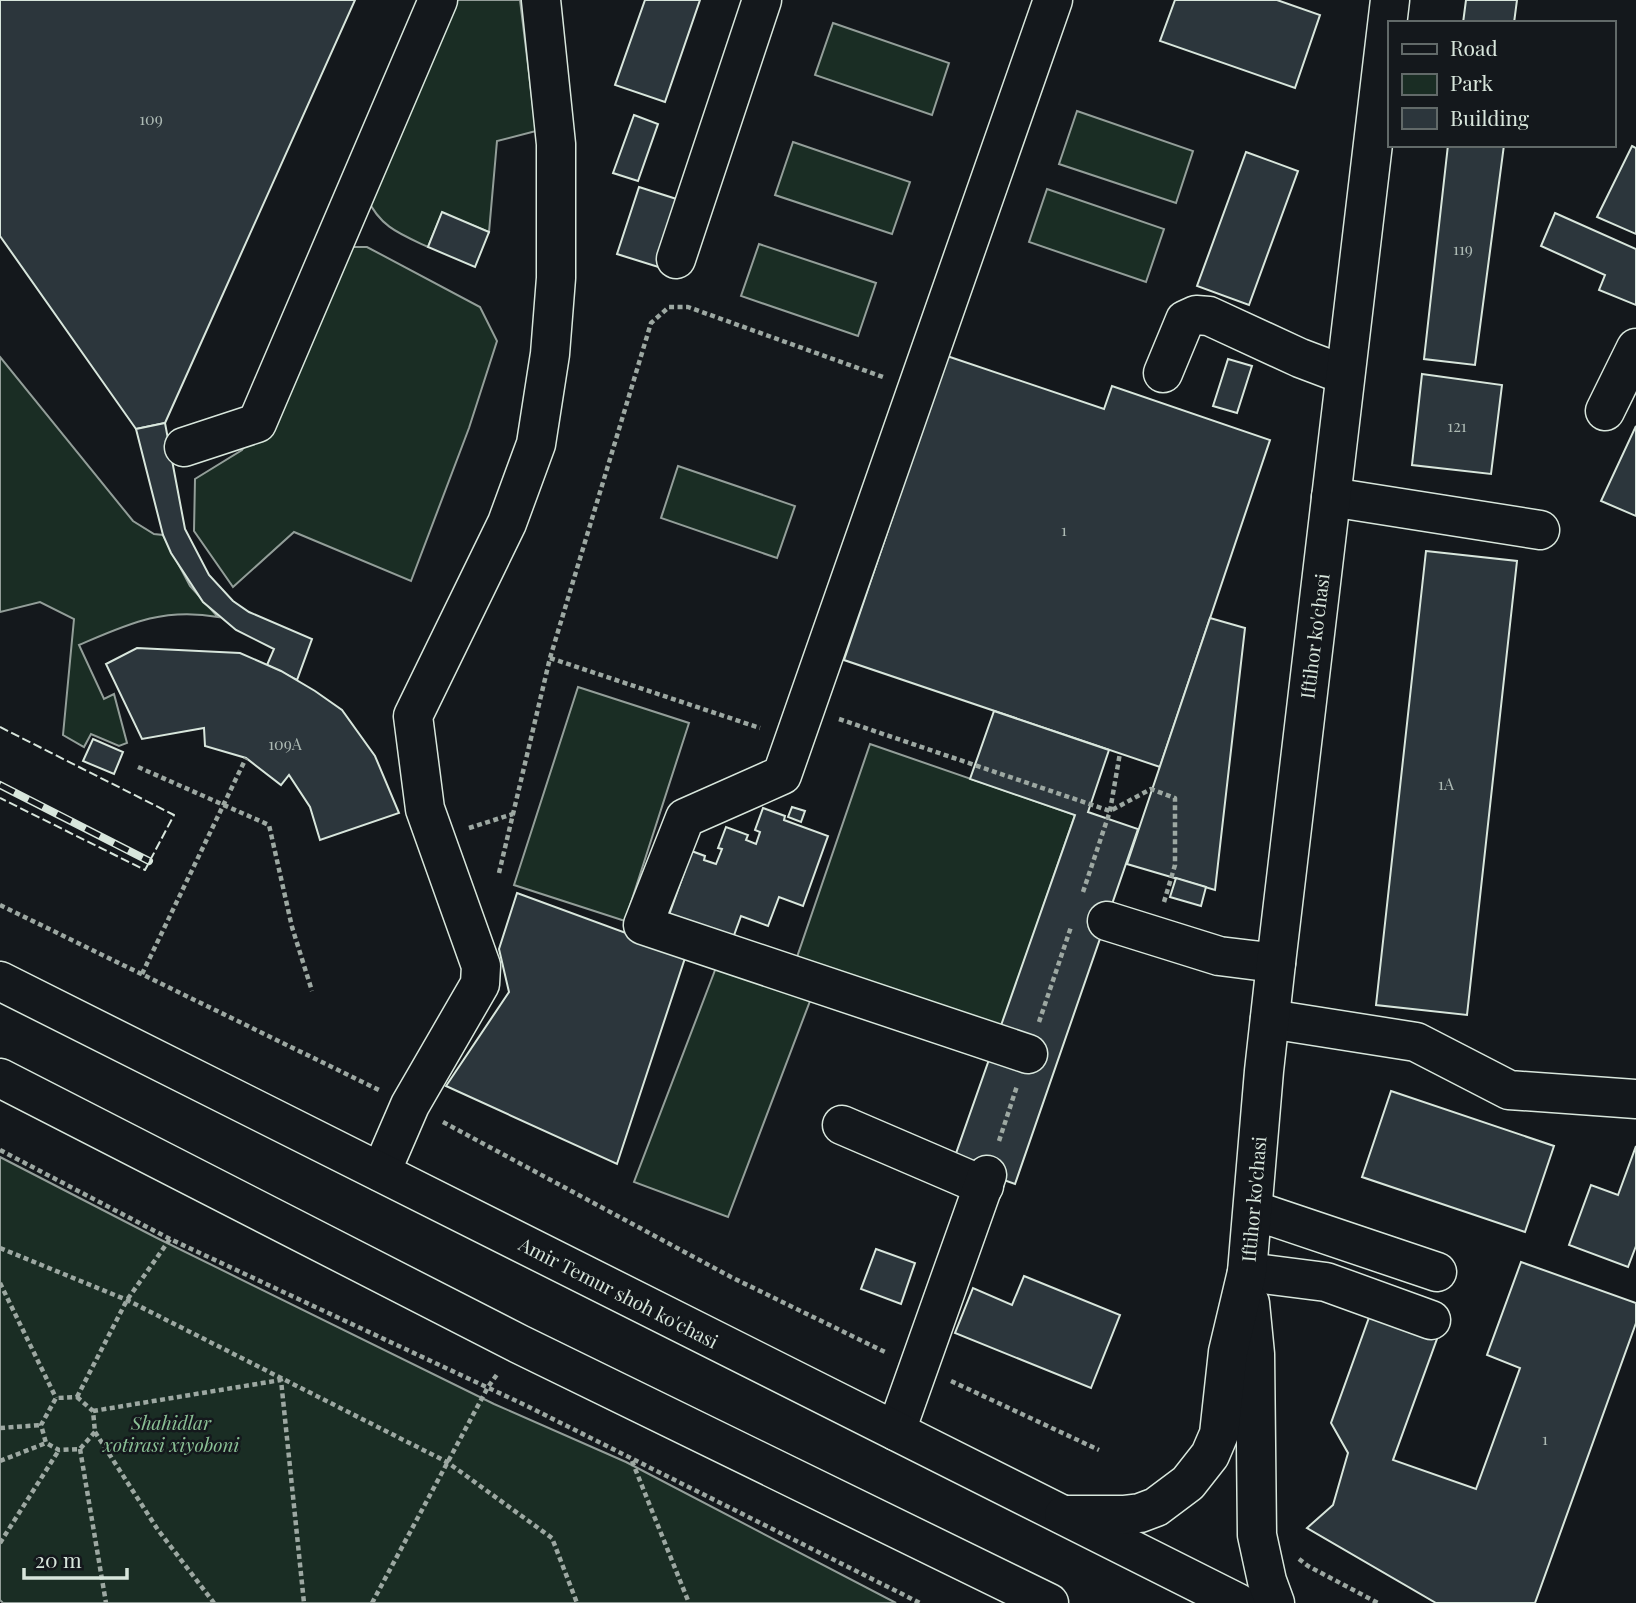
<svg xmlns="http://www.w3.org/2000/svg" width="1636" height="1603" viewBox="0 0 1636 1603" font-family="'Playfair Display',serif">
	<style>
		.green { fill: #1a2d24; stroke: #939e99; stroke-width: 2 }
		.building { fill: #2c363c; stroke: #d8e6dc; stroke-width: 2 }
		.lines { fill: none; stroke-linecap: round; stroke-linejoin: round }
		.minor-casing { stroke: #d8e6dc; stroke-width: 41 }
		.major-casing { stroke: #d8e6dc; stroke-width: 41 }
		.path { stroke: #9da8a2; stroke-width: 4.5; stroke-dasharray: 5 3.5; stroke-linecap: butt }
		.minor { stroke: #14181c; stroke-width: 38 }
		.major { stroke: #14181c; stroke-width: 38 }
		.rail-casing { stroke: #d8e6dc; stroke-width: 8 }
		.rail { stroke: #14181c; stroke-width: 5; stroke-dasharray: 16; stroke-linecap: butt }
		.fence { stroke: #d8e6dc; stroke-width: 2; stroke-dasharray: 9 3.5; stroke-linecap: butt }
		.labels { text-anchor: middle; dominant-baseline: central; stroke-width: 5; stroke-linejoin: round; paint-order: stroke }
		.number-label { font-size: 16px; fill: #adbab4 }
		.street-label { font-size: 19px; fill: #d8e6dc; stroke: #14181c }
		.park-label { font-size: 19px; font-style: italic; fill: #8ac095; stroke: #14181c }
	</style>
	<rect width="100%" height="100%" fill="#14181c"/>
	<g class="green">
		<path d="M452,0H520L536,131L497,141L489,232L442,213L428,247C400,234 380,227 367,198Z"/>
		<path d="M833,23L949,63L932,115L815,75Z"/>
		<path d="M1077,111L1193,151L1176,203L1059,164Z"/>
		<path d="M793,142L910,182L892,234L775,195Z"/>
		<path d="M1047,189L1164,229L1146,282L1029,242Z"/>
		<path d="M759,244L876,283L858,336L741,296Z"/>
		<path d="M353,247H367L480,307L497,341L469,428L411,581L294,532L233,587L194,531L195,479L242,450L267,414L346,251Z"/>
		<path d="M0,357L133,521L154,534L163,535L190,586L218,617C163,607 128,624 79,645L104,699L114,694L127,743L119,746L91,734L84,747L63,735L74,619L40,602L0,612Z"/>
		<path d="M678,466L795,506L777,558L661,518Z"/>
		<path d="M578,687L689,723L625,921L514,885Z"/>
		<path d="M870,744L1075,815L1000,1031L796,960Z"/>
		<path d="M717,965L810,1001L728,1217L634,1182Z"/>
		<path d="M0,1157L157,1238L494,1404L626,1462L896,1603H3L0,1600Z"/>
	</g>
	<g class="building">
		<path d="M0,0H355L165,423L136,429L0,236Z"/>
		<path d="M645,0H700L665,102L615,85Z"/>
		<path d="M1175,0H1277L1320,15L1295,88L1160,41Z"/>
		<path d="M1466,0H1517L1514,23H1463Z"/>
		<path d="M634,115L658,124L638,181L613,173Z"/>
		<path d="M1448,145H1504L1475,365L1424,359Z"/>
		<path d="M1632,146L1636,148V234L1597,217Z"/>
		<path d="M1246,152L1298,171L1249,305L1197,286Z"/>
		<path d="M639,187L689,203L668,270L617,254Z"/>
		<path d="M442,212L489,232L475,267L428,247Z"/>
		<path d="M1555,213L1636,249V305L1599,290L1605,275L1541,246Z"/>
		<path d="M947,356L1104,409L1112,386L1270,440L1160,767L844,660Z"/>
		<path d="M1228,359L1252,366L1237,413L1213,406Z"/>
		<path d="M1422,374L1502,385L1491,474L1412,465Z"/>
		<path d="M165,423L185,529L209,575L233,601L249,612L312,639L297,680L267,665L274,649L236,630L203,602L171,553L163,535L136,429Z"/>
		<path d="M1636,426V516L1601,501Z"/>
		<path d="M1426,551L1517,561L1467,1015L1376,1005Z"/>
		<path d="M1210,618L1245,628L1215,890L1127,864Z"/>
		<path d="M137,648L240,653L281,671L315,691L342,710L375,756L399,813L320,840L310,807L289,775L281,785L246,758L205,746L204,728L142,739L106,664Z"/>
		<path d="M994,711L1109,750L1088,812L1138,829L1015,1184L953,1162L1075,815L970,779Z"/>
		<path d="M93,739L123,752L114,774L83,761Z"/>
		<path d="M792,807L805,811L801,822L788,817Z"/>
		<path d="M763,808L785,816L784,820L828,836L803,906L779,897L768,926L741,916L733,938L669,915L685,870L686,849L705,856L704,860L716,864L722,849L718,848L726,827L748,835L746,840L756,844L760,832L755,830Z"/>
		<path d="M1176,878L1206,887L1201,906L1170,897Z"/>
		<path d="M517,893L686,955L617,1164L446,1086L509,992L499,949Z"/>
		<path d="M1391,1091L1554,1146L1525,1232L1362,1177Z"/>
		<path d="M1636,1146V1246L1628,1267L1569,1245L1591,1185L1618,1195Z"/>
		<path d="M876,1249L915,1263L901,1304L861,1289Z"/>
		<path d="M1521,1262L1636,1303V1323L1535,1603H1436L1307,1528L1333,1505L1348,1453L1331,1423L1371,1312L1438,1336L1393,1460L1476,1489L1520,1368L1487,1355Z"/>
		<path d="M1024,1276L1120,1315L1091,1388L955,1333L973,1288L1012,1305Z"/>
	</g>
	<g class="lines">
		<g class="minor-casing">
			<g id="minor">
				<path d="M676,259L762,0"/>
				<path d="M1163,373L1185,320L1196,315L1209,316L1300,358L1345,375"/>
				<path d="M1605,411L1636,348"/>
				<path d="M184,447L257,423L438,0"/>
				<path d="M1331,497L1540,530"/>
				<path d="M1107,921L1219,956L1276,963"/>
				<path d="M1270,1019L1416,1042L1509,1090L1636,1099"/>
				<path d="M1028,1054L643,925L685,818L782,775L1053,0"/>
				<path d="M842,1125L984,1186"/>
				<path d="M381,1172L410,1105L480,984L481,966L425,809L413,716L507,523L536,444L550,354L556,278V144L541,0"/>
				<path d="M1253,1210L1437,1272"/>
				<path d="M1247,1272L1326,1282L1431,1320"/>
				<path d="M896,1431L987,1175"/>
			</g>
		</g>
		<g class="major-casing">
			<g id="major">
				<path d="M0,981L1238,1603"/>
				<path d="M0,1078L519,1344L1049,1603"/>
				<path d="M1250,1303L1255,1354L1257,1535L1267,1581L1275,1603"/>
				<path d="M1064,1515H1123L1140,1513L1156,1507L1188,1483L1210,1455L1219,1434L1228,1352L1247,1272L1264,1071L1276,963L1390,0"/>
			</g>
		</g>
		<g class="path">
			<path d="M550,658L760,728"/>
			<path d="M839,719L1110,811L1151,789L1175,798V865L1164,902"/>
			<path d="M138,767L269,825L292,927L312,991"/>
			<path d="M469,828L513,814"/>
			<path d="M499,873L550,658L651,323L669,307H688L883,377"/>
			<path d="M1083,892L1110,811L1120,753"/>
			<path d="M0,905L379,1090"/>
			<path d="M142,974L246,758"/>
			<path d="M1039,1022L1071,927"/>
			<path d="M443,1122L731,1277L885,1352"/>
			<path d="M999,1141L1017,1086"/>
			<path d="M0,1150L170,1239L525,1405L920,1603"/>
			<path d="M0,1248L127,1300L447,1462L552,1538L577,1603"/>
			<path d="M0,1283L56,1398"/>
			<path d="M951,1381L1099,1450"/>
			<path d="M77,1397L127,1300L170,1239"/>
			<path d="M77,1397L93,1411L95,1432L80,1449L59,1450L46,1443L41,1425L56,1398Z"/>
			<path d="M93,1411L281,1380L304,1603"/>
			<path d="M0,1428L41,1425"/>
			<path d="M95,1432L158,1530L214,1603"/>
			<path d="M80,1449L106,1603"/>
			<path d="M0,1461L46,1443"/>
			<path d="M632,1461L689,1603"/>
			<path d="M0,1543L59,1450"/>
			<path d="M1299,1559L1308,1566L1378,1603"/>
			<path d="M372,1603L488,1387L498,1373"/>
		</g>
		<use href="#minor" class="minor"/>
		<use href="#major" class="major"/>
		<g class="rail-casing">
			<path id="rail" d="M0,785L149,861"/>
		</g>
		<use href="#rail" class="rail"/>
		<path class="fence" d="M0,727L174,815L145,870L0,798"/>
	</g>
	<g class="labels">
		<g class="number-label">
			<text x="151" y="118">109</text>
			<text x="1463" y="248">119</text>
			<text x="1457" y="425">121</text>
			<text x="1064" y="529">1</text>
			<text x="285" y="743">109A</text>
			<text x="1446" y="783">1А</text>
			<text x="1545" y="1438">1</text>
		</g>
		<g class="street-label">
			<text transform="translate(1314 636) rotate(-83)">Iftihor ko'chasi</text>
			<text transform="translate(1253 1199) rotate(-85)">Iftihor ko'chasi</text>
			<text transform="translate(619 1292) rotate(27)">Amir Temur shoh ko'chasi</text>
		</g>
		<g class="park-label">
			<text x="171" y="1422">Shahidlar<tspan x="171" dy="22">xotirasi xiyoboni</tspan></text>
		</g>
	</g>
	<rect x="1388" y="21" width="228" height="126" fill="#14181c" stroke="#626a69" stroke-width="2"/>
	<rect x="1402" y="44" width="35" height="10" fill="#14181c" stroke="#626a69" stroke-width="2"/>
	<text x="1450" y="56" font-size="21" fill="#d8e6dc">Road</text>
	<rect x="1402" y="74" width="35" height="21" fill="#1a2d24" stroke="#626a69" stroke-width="2"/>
	<text x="1450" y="91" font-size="21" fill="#d8e6dc">Park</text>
	<rect x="1402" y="108" width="35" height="21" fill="#2c363c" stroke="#626a69" stroke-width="2"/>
	<text x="1450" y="126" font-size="21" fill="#d8e6dc">Building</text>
	<path d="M24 1568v10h103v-10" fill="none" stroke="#d8e6dc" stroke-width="3.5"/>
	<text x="35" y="1568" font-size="21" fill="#d8e6dc" stroke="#14181c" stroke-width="5" paint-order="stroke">20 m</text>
</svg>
